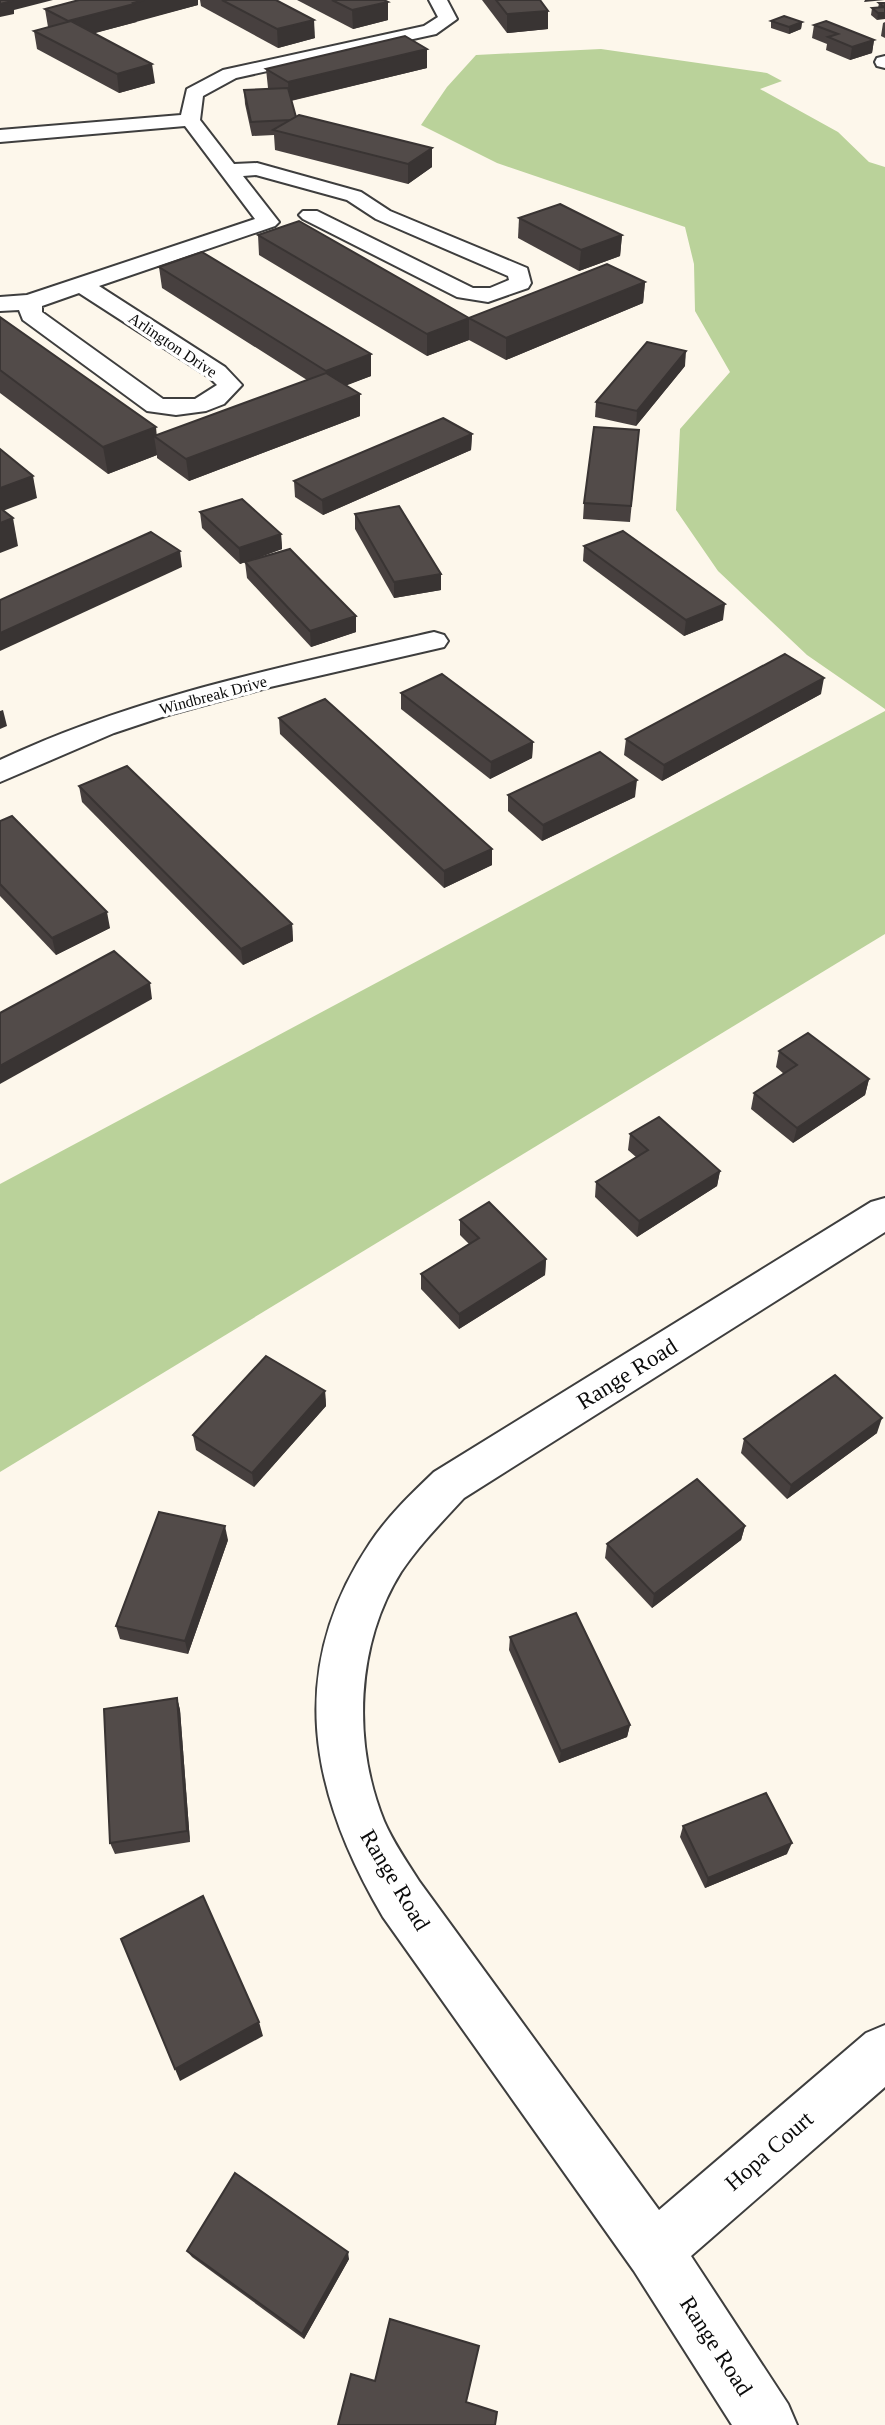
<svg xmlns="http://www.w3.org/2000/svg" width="885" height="2425" viewBox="0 0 885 2425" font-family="Georgia,serif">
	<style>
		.forest { fill: #bad29a }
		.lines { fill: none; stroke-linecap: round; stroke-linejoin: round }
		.minor-casing { stroke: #3e3e3e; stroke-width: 4 }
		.minor { fill: #fff; fill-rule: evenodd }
		.wall { fill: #47403f }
		.shaded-wall { fill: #393433 }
		.building { fill: #524b49; stroke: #393433; stroke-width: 2 }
		.labels { text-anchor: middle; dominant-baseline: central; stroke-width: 7; stroke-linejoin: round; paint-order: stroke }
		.far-street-label { font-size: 16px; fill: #0b0b0b; stroke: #fff }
		.near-street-label { font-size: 23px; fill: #0b0b0b; stroke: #fff }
	</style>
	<rect width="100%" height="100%" fill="#fdf7eb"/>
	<g class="forest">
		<path d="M601,49L767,73L782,81L760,89L838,132L869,162L885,167V709L807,655L718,571L676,510L680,429L730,372L695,311L694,264L685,227L497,163L421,125L447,87L476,55Z"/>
		<path d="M885,711V934L0,1472V1184Z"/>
	</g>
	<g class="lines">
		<g class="minor-casing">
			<g id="minor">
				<path d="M429,0H447L457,19L436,34L236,78L203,96L200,120L234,164L257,163L361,192L390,211L527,268L531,283L528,288L488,302L457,297L303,219L299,215L303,211H317L473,288H490L509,280L508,276L376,219L347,200L256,175L243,176L279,222L275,226L99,286L225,367L242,385L224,404L206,411L176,415L147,411L23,320L19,310L0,311V297L27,295L255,219L185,126L0,142V130L181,115L187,89L223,70L424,26L438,17ZM79,293L209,377L217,385L195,399H163L42,312V306Z"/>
				<path d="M885,56V68L877,66L875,62L877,58Z"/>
				<path d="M434,632L444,635L448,641L444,647L270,687L168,715L114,733L0,782V760C138,695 287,666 434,632Z"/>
				<path d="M885,1198V1232L464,1498C442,1522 419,1545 401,1572C356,1644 352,1742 384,1821C393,1842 407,1862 419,1881L659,2210L866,2033L885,2025V2087L691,2256L788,2404L797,2425H732L634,2271L383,1917C310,1793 285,1670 370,1543C388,1516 411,1494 434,1472L871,1202Z"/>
			</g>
		</g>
		<use href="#minor" class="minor"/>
	</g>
	<g class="wall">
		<path d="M79,0H198V5L136,21L137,22L94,33L155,83L119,93L37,49L34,31L48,27L45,9Z"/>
		<path d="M200,0H276L315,38L278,48L201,6Z"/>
		<path d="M297,0H384L388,2V20L353,29Z"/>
		<path d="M482,0H540L548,11V29L507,33Z"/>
		<path d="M879,3H885L877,20L871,15L872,8H878Z"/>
		<path d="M771,21L802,22L801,29L789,34L771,28Z"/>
		<path d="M885,22V38L881,36L883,23Z"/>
		<path d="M814,25L874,40L872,53L850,60L826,50L827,44L812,38Z"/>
		<path d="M427,49V68L291,101L296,117L432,167L408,184L275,150L274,135L252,136L245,104L244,90L269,89L268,88L266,69Z"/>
		<path d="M519,218L622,235L620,256L579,271L518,238Z"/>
		<path d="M258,235L469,318L645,282L643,303L506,360L469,340L427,356L259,255Z"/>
		<path d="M159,267L371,376L346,385L360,416L189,481L157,458V455L108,474L0,393V317L157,435L307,380L162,288Z"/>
		<path d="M685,366L636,426L595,417L596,402Z"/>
		<path d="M639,430L630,522L583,519L584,503Z"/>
		<path d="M472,434L471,450L323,515L295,497L294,481Z"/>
		<path d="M200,512L281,534L282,549L247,562L356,632L311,647L247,578L245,562L240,564L202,528Z"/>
		<path d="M355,514L441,590L394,598L355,529Z"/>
		<path d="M584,546L723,620L684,636L583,561Z"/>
		<path d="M401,693L533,742L532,758L490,779L401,709Z"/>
		<path d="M821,694L662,781L624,755L626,739Z"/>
		<path d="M279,718L492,849V865L444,888L280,734Z"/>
		<path d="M79,786L292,924L293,941L243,965L82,802Z"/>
		<path d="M508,795L635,797L542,841L508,811Z"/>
		<path d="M0,821L110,928L56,955L0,896Z"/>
		<path d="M779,1051L869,1079L865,1095L793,1143L751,1109L754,1093L784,1074L776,1067Z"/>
		<path d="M630,1134L720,1171L717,1186L637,1237L595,1197L596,1182L636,1157L628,1150Z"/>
		<path d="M460,1220L546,1259L545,1275L459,1329L421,1289V1274L469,1244L460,1235Z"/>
		<path d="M325,1391L326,1406L254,1487L196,1450L193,1435Z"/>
		<path d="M877,1433L787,1499L741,1453L744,1439Z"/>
		<path d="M745,1526L741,1540L652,1608L605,1558L607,1544Z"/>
		<path d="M228,1540L188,1654L120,1639L116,1626Z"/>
		<path d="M510,1637L630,1725L627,1737L559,1763L509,1650Z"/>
		<path d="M177,1698L180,1710L190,1842L115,1854L110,1843Z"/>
		<path d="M683,1826L787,1854L705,1888L680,1837Z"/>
		<path d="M187,2251L349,2259L304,2339L192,2257Z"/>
	</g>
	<g class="shaded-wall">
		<path d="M12,0H53L14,10V14L0,17V4Z"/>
		<path d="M144,0H198V5L70,40L68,21Z"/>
		<path d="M865,0H885L864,2Z"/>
		<path d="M388,2V20L353,29L352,10Z"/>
		<path d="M548,11V29L507,33V14Z"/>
		<path d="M878,13H885V19L877,20Z"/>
		<path d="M314,20L315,38L278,48L277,29Z"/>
		<path d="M802,22L801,29L789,34V27Z"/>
		<path d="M874,40L872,53L850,60L852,47Z"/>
		<path d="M427,49V68L289,101L288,82Z"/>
		<path d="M152,64L155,83L119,93L117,74Z"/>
		<path d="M432,148V167L408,184V164Z"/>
		<path d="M622,235L620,256L579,271L581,250Z"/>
		<path d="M645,282L643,303L506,360V338Z"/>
		<path d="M469,318V340L427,356V334Z"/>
		<path d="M686,351L685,366L636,426L637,411Z"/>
		<path d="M371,354V376L327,393L326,371Z"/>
		<path d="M360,394V416L189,481L186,459Z"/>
		<path d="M156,427L157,438L154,436L157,455L108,474L103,447Z"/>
		<path d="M472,434L471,450L323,515L322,500Z"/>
		<path d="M33,476L37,498L0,512V488Z"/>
		<path d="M13,518L18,546L0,553V523Z"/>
		<path d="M281,534L282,549L240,564L239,548Z"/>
		<path d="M180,551L182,567L0,651V633Z"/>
		<path d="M441,574V590L394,598V582Z"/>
		<path d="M725,604L723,620L684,636L686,620Z"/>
		<path d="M356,616V632L311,647L310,631Z"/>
		<path d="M824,678L821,694L662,781L664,765Z"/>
		<path d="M3,710L7,726L0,729V711Z"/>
		<path d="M533,742L532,758L490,779L491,762Z"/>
		<path d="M637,780L635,797L542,841L543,825Z"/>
		<path d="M492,849V865L444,888V871Z"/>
		<path d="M107,912L110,928L56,955L52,938Z"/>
		<path d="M292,924L293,941L243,965L241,949Z"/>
		<path d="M150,983L152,999L0,1084V1066Z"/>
		<path d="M869,1079L865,1095L793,1143L797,1128Z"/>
		<path d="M720,1171L717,1186L637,1237L639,1221Z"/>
		<path d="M546,1259L545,1275L459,1329V1314Z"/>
		<path d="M325,1391L326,1406L254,1487L252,1473Z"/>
		<path d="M882,1418L877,1433L787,1499L791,1485Z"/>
		<path d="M225,1526L228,1540L188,1654L185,1641Z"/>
		<path d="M745,1526L741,1540L652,1608L654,1594Z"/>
		<path d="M177,1698L180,1710L190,1842L187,1831Z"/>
		<path d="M630,1725L627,1737L559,1763L561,1751Z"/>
		<path d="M792,1843L787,1854L705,1888L708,1878Z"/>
		<path d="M259,2022L263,2036L180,2081L175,2069Z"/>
		<path d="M348,2252L349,2259L304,2339L302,2334Z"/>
	</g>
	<g class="building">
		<path d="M0,0H11L12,1L0,4Z"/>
		<path d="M79,0H144L133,3L134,4L68,21L45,9Z"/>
		<path d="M222,0H276L314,20L277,29Z"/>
		<path d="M332,0H384L388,2L352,10Z"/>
		<path d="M496,0H540L548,11L507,14Z"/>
		<path d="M879,3H885V13H878L872,8L884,7Z"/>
		<path d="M784,16L802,22L789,27L771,21Z"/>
		<path d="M71,21L152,64L117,74L34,31Z"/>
		<path d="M826,21L874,40L852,47L828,37L838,34L814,25Z"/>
		<path d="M405,36L427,49L288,82L266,69Z"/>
		<path d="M288,88L296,117L291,120L251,122L244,90Z"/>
		<path d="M299,115L432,148L408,164L273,130Z"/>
		<path d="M560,204L622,235L581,250L519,218Z"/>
		<path d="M299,221L469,318L607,264L645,282L506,338L469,318L427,334L258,235Z"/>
		<path d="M202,252L371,354L326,371L159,267Z"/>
		<path d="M0,317L156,427L103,447L0,370Z"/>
		<path d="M647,342L686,351L637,411L596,402Z"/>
		<path d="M326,373L360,394L186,459L154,436Z"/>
		<path d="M443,418L472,434L322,500L294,481Z"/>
		<path d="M594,427L639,430L631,506L584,503Z"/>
		<path d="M0,449L33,476L0,488Z"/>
		<path d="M242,499L281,534L239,548L200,512Z"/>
		<path d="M399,506L441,574L394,582L355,514Z"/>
		<path d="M0,508L13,518L0,523Z"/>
		<path d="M623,531L725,604L686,620L584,546Z"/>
		<path d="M151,532L180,551L0,633V600Z"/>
		<path d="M290,549L356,616L310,631L245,562Z"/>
		<path d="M785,654L824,678L664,765L626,739Z"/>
		<path d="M442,674L533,742L491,762L401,693Z"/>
		<path d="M325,699L492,849L444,871L279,718Z"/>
		<path d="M600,752L637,780L543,825L508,795Z"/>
		<path d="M127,766L292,924L241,949L79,786Z"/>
		<path d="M12,816L107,912L52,938L0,884V821Z"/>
		<path d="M114,951L150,983L0,1066V1013Z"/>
		<path d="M808,1033L869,1079L797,1128L754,1093L797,1065L779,1051Z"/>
		<path d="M659,1117L720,1171L639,1221L596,1182L648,1150L630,1134Z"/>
		<path d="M489,1202L546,1259L459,1314L421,1274L479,1238L460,1220Z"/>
		<path d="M266,1356L325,1391L252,1473L193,1435Z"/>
		<path d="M835,1375L882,1418L791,1485L744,1439Z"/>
		<path d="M697,1479L745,1526L654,1594L607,1544Z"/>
		<path d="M159,1512L225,1526L185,1641L116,1626Z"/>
		<path d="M576,1613L630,1725L561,1751L510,1637Z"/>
		<path d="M177,1698L187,1831L110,1843L104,1709Z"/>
		<path d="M766,1793L792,1843L708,1878L683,1826Z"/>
		<path d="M203,1896L259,2022L175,2069L121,1939Z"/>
		<path d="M235,2173L348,2252L302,2334L187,2251Z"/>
		<path d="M390,2319L479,2346L466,2402L497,2412L495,2425H338L351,2374L375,2381Z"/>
	</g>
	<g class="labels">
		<g class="far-street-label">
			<text transform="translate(173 345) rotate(34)">Arlington Drive</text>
			<text transform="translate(213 695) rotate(-15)">Windbreak Drive</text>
		</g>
		<g class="near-street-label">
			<text transform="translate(627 1374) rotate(-32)">Range Road</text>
			<text transform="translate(395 1880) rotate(59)">Range Road</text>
			<text transform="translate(769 2151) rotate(-41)">Hopa Court</text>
			<text transform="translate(716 2346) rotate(57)">Range Road</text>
		</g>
	</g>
</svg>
